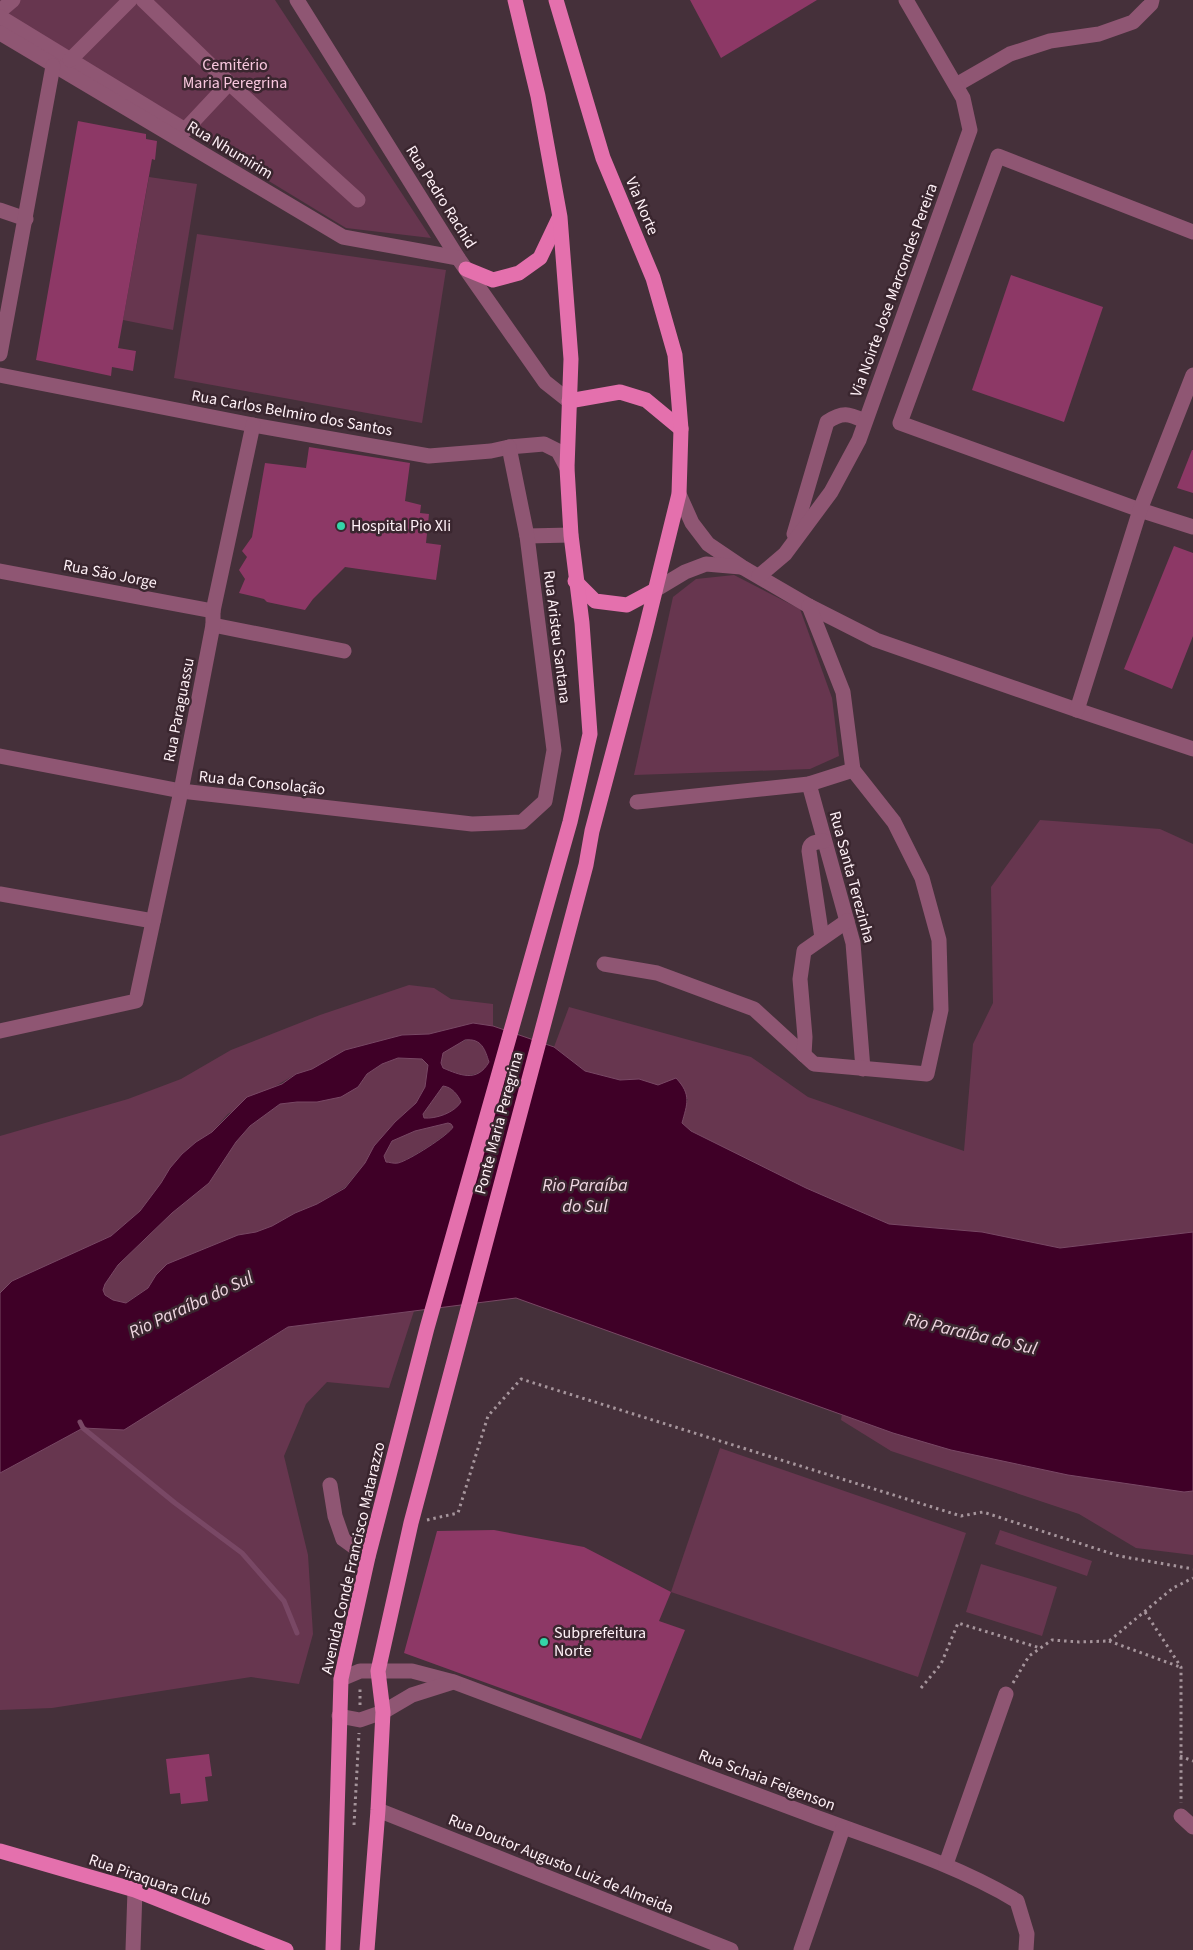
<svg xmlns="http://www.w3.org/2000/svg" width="1193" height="1950" viewBox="0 0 1193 1950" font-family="'Source Sans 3',sans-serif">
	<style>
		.green { fill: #67364f }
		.water { fill: #3f0027; stroke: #794865; fill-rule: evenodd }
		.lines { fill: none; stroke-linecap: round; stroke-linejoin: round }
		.stream { stroke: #794865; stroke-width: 5 }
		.building { fill: #8d3866 }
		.path { stroke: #a6959c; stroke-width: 3; stroke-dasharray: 2.5 4; stroke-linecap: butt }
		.minor { stroke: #8f5673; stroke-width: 15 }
		.major { stroke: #e470ad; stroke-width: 15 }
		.poi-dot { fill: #34d4a8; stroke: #3a262f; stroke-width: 2 }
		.labels { text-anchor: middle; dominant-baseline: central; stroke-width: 5; stroke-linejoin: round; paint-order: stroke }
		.park-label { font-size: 16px; fill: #f8c7de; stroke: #3a262f }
		.street-label { font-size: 16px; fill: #fff1f7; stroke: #3a262f }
		.poi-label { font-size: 16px; fill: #fff1f7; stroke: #3a262f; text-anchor: start }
		.water-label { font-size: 18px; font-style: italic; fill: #f0d7e2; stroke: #3a262f }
	</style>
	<rect width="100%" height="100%" fill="#45303a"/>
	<g class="green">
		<path d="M0,0H275L431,238L346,228L0,17Z"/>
		<path d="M149,177L197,184L173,330L123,320Z"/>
		<path d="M197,234L446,270L422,423L174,378Z"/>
		<path d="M734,575L800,609L832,698L839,756L810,769L634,775L673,597L696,579Z"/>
		<path d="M1040,820L1160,829L1193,844V1232L1060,1248L982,1232L889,1224L806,1188L691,1131L682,1123L688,1099L639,1079L620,1080L585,1071L554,1047L569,1007L751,1057L808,1097L964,1151L973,1044L993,1003L991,887Z"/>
		<path d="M409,985L434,988L451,999L493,1004V1026L473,1023L429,1034L402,1035L345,1050L312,1069L296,1074L228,1114L212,1132L196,1142L182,1154L170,1168L161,1183L140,1211L111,1236L12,1281L0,1293V1136L128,1099L181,1079L231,1050L320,1015Z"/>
		<path d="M470,1039C484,1041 485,1051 489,1062L484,1071C466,1078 460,1075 443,1068L441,1063L443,1053L454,1045Z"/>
		<path d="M398,1058L422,1059L428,1065L425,1087L416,1103L395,1122L374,1146L365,1163L345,1187L317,1204L295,1213L272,1226L256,1232L238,1235L194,1253L156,1275L148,1288L125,1303L113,1300L105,1295L103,1290L105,1284L118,1265L172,1213L209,1183L236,1142L250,1126L280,1104L297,1102H317L358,1087L367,1074L382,1064Z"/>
		<path d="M443,1086C452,1087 458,1095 461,1102C454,1113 436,1119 424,1118L423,1114Z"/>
		<path d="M448,1123L451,1124L453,1127C449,1134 407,1161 398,1163C394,1164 389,1162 386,1162L384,1156L392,1141L415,1131Z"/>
		<path d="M414,1311L389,1388L327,1382L306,1404L284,1456L308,1555L313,1634L299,1684L251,1677L52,1708L0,1710V1473L83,1428L124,1429L288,1327Z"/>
		<path d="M842,1414L893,1433L1184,1492L1193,1491V1555L1136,1548L1079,1514L891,1451L841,1420Z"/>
		<path d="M720,1448L966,1533L918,1677L671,1592Z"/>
		<path d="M1000,1530L1092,1561L1087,1576L995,1544Z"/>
		<path d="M981,1564L1057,1587L1042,1636L966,1612Z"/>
	</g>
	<path class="water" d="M473,1023L493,1026L554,1047L585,1071L620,1080L639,1079L658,1085L676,1078C692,1095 687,1104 682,1123L691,1131L806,1188L889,1224L982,1232L1060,1248L1193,1232V1491L1184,1492L1068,1475L951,1450L893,1433L516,1298L288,1327L124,1430L83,1428L0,1473V1293L12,1281L111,1236L140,1211L161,1183L170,1168L182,1154L196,1142L212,1132L247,1097L282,1084L296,1074L312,1069L345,1050L402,1035L429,1034ZM465,1040C482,1038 485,1050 489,1062C477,1083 460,1075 443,1068L441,1063L443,1053ZM398,1058L422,1059L428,1065L425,1087L416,1103L395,1122L374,1146L365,1163L345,1188L317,1204L295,1213L272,1226L256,1232L238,1235L167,1264L156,1275L148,1288L126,1303L113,1300L105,1295L103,1290L105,1284L118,1265L172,1213L209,1183L236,1142L250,1126L280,1104L297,1102H317L341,1097L358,1087L367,1074L382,1064ZM443,1086C452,1087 458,1095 461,1102C454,1113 436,1119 424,1118L423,1114ZM448,1123L451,1124L453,1127C449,1135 408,1161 398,1163C394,1164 389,1162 386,1162L384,1156L392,1141L415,1131Z"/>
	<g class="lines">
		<path class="stream" d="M80,1422L83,1428L175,1503L242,1553L284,1601L297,1633"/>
	</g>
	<g class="building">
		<path d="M690,0H817L721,58Z"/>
		<path d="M78,121L146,134V139L157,141L155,160L152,159L118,348L136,351L133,371L112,367L111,376L36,360Z"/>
		<path d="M1011,275L1103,307L1064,422L972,390Z"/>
		<path d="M309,447L410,463L405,501L421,505L420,513L429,514L426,543L441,545L436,580L345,567L313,599L305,610L267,602L264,599L239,593L245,579L239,570L247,557L242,551L252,537L265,463L306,468Z"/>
		<path d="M1192,450H1193V493L1177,488Z"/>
		<path d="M1174,546L1193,553V636L1172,689L1124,669Z"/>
		<path d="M494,1530L584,1547L671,1592L659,1621L685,1630L641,1739L404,1653L437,1531Z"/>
		<path d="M209,1754L212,1776L205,1777L208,1801L181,1804L180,1793L170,1794L166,1759Z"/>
	</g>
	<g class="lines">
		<g class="path">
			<path d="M427,1520L458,1513L488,1416L521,1379L961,1516L983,1512L1119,1556L1193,1569"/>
			<path d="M1145,1612L1181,1667V1803"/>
			<path d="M1109,1641L1180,1667"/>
			<path d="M1013,1683L1029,1656L1052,1640L1079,1642L1109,1641L1173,1588L1193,1578"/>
			<path d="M921,1688L941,1664L958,1623L1040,1648"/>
			<path d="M360,1705V1686"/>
			<path d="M1180,1756L1193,1761"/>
			<path d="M354,1825L359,1733"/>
		</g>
		<g class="minor">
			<path d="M143,0L229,83L358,200"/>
			<path d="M297,0L458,258L545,382L569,401"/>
			<path d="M0,11L13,0"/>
			<path d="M0,17L185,130L229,83"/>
			<path d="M0,33L343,237L458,258"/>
			<path d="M70,60L130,0"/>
			<path d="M956,85L1010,54L1050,41L1099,34L1133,22L1151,4L1152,0"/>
			<path d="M0,210L26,219"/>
			<path d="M1193,232L998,156L900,423L1140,510L1193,527"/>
			<path d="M0,354L53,66"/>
			<path d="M0,375L253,425L429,456L491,451L509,447L544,444L558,451L567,468"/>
			<path d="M679,494L692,523L708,544L742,567L809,606L876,640L1077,710L1193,749"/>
			<path d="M794,534L827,422C843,411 849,414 865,421"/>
			<path d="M527,536L571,535"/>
			<path d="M0,571L213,611"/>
			<path d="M759,576L785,554L831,492L859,440L970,130L963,98L906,0"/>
			<path d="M655,590L685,572L706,564L741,567"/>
			<path d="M213,625L344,651"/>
			<path d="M1077,710L1140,510L1193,375"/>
			<path d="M0,756L181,791L472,824L522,822L545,801L554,750L527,536L509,447"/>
			<path d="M809,784L853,943L863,1069"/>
			<path d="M637,802L809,784L853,770"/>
			<path d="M0,894L153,921"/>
			<path d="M822,938L809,851C809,842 817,842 824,841"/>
			<path d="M604,964L657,973L754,1009L814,1064L927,1074L941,1010L939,940L922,878L894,822L853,770L843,692L809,606"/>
			<path d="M0,1031L136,1001L181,791L213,625V611L253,425"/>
			<path d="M804,1055L805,1037L800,979L804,951L847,921"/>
			<path d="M330,1485L335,1516L343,1539L368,1557"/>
			<path d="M341,1679L360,1671H412L454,1682C572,1726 690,1770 808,1814C879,1841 952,1862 1017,1901L1027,1934L1026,1950"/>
			<path d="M339,1716L360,1720L383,1712L412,1695L453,1682"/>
			<path d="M378,1810L731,1950"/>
			<path d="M1181,1816L1193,1827"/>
			<path d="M946,1864L1006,1694"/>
			<path d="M133,1950L135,1890"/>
			<path d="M801,1950L843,1828"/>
		</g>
		<g class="major">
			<path d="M466,269L493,280L519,273L540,258L559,218"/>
			<path d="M569,401L620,392L646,400L681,429"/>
			<path d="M575,581L595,601L627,605L655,590"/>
			<path d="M0,1851L135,1890L286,1950"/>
			<path d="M333,1950L341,1679L368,1557L427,1328L570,822L590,734L582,623L571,535L567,468L571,359L560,217L538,96L515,0"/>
			<path d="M367,1950L378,1810L383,1712L378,1671L411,1523L586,865L592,831L645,632L679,494L681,429L675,355L653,278L603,158L556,0"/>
		</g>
	</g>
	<g class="poi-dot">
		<circle cx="341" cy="526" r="5"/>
		<circle cx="544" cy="1642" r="5"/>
	</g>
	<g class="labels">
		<g class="park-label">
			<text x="235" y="65">Cemitério<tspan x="235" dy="18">Maria Peregrina</tspan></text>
		</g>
		<g class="street-label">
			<text transform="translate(230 150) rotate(31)">Rua Nhumirim</text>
			<text transform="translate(441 197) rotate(58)">Rua Pedro Rachid</text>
			<text transform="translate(642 206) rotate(67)">Via Norte</text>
			<text transform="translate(894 290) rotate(-70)">Via Noirte Jose Marcondes Pereira</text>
			<text transform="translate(292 413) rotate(10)">Rua Carlos Belmiro dos Santos</text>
			<text transform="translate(110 574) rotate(11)">Rua São Jorge</text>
			<text transform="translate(557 637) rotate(83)">Rua Aristeu Santana</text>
			<text transform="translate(179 710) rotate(-79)">Rua Paraguassu</text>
			<text transform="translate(262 783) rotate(6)">Rua da Consolação</text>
			<text transform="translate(852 877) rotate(75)">Rua Santa Terezinha</text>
			<text transform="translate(499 1123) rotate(-75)">Ponte Maria Peregrina</text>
			<text transform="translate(353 1558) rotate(-77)">Avenida Conde Francisco Matarazzo</text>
			<text transform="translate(767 1780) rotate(21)">Rua Schaia Feigenson</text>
			<text transform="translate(561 1864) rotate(22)">Rua Doutor Augusto Luiz de Almeida</text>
			<text transform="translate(150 1880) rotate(19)">Rua Piraquara Club</text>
		</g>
		<g class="poi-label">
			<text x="351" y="526">Hospital Pio XIi</text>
			<text x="554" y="1633">Subprefeitura<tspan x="554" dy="18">Norte</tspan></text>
		</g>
		<g class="water-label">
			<text x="585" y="1185">Rio Paraíba<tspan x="585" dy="21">do Sul</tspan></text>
			<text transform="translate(191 1305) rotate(-25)">Rio Paraíba do Sul</text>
			<text transform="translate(971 1334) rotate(13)">Rio Paraíba do Sul</text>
		</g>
	</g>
</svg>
